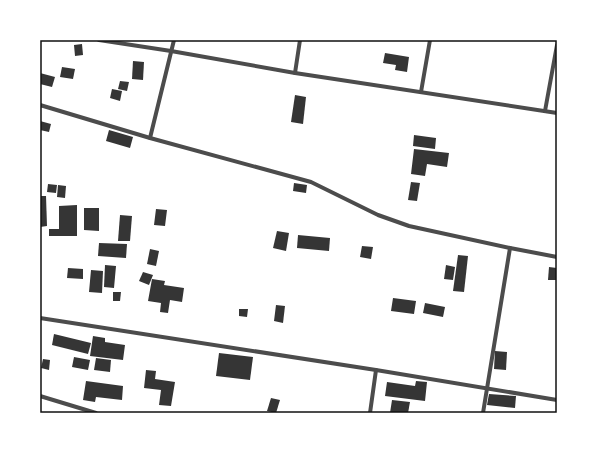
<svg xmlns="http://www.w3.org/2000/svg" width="597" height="453" viewBox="0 0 597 453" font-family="'Asap Condensed',sans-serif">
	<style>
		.building { fill: #353535 }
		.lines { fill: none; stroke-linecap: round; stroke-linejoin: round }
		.minor { stroke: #4c4c4c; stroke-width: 4 }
		.neatline { fill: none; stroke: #111; stroke-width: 1.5 }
	</style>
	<rect width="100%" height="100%" fill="#fff"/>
	<g class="building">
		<path d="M82,44L83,55L75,56L74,45Z"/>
		<path d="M385,53L409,57L407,72L395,70L396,65L383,63Z"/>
		<path d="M133,61L144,62L143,80L132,79Z"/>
		<path d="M62,67L75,69L73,79L60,77Z"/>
		<path d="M40,73L55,77L52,87L40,84Z"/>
		<path d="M120,81L129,82L127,91L118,89Z"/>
		<path d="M112,89L122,91L120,101L110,98Z"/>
		<path d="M295,95L306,97L303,124L291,122Z"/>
		<path d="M40,121L51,124L49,132L40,130Z"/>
		<path d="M109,130L133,137L130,148L106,141Z"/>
		<path d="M414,135L436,138L435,149L413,146Z"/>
		<path d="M414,149L449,153L447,167L427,164L425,176L411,174Z"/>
		<path d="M411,182L420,183L417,201L408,200Z"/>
		<path d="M294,183L307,185L306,193L293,191Z"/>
		<path d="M48,184L57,185L56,193L47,192Z"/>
		<path d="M58,185L66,186L65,198L57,197Z"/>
		<path d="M40,196H46L47,226L40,227Z"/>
		<path d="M77,205V236H49V229H59V206Z"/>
		<path d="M84,208H99V231L84,230Z"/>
		<path d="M156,209L167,210L165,226L154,225Z"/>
		<path d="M120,215L132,216L130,241H118Z"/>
		<path d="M277,231L289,233L286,251L273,248Z"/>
		<path d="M298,235L330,238L329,251L297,248Z"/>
		<path d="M99,243L127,244L126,258L98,256Z"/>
		<path d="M362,246L373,247L371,259L360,257Z"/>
		<path d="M150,249L159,251L156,266L147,264Z"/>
		<path d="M458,255L468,256L464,292L453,291Z"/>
		<path d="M105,265L116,266L114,288L104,287Z"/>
		<path d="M446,265L455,267L453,280L444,279Z"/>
		<path d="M549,267L557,268L556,280H548Z"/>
		<path d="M68,268L83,269V279L67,278Z"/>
		<path d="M91,270L103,271L102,293L89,292Z"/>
		<path d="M143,272L153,275L149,285L139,281Z"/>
		<path d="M152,279L165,281L164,285L184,288L182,302L170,300L168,313L160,312L161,303L148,301Z"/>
		<path d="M113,292H121L120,301H113Z"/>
		<path d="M393,298L416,301L414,314L391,311Z"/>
		<path d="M425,303L445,307L443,317L423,313Z"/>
		<path d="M276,305L285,306L283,323L274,321Z"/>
		<path d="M239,309H248L247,317L239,316Z"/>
		<path d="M54,334L91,343L88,354L52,345Z"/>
		<path d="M93,336L105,338V342L125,345L123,360L90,356Z"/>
		<path d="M495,351L507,352L506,370L494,369Z"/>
		<path d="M219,353L253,357L250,380L216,376Z"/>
		<path d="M74,357L90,360L88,370L72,367Z"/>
		<path d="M96,358L111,360L110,372L94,370Z"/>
		<path d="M43,359L50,360L49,370L41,368Z"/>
		<path d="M146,370L156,371L155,379L175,382L171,406L159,405L161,390L144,388Z"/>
		<path d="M86,381L123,386L122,400L96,397L95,402L83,400Z"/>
		<path d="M416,381L427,382L425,401L385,396L387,382L415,386Z"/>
		<path d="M489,394L516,396L515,408L487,405Z"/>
		<path d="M271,398L280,400L276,413L267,411Z"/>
		<path d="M392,400L410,402L408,413H390Z"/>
	</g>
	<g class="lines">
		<g class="minor">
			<path d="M99,40L171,51L295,73L557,113"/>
			<path d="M295,73L300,40"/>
			<path d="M421,92L430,40"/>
			<path d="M40,105L150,138L311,182L378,215L409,226L510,248L557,257"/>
			<path d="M545,111L557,45"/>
			<path d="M150,138L174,40"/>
			<path d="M40,318L376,370L557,400"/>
			<path d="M40,396L96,413"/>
			<path d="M370,413L376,370"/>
			<path d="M483,413L510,248"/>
		</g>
	</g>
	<rect width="597" height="453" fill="none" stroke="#ffffff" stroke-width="82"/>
	<rect x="41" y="41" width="515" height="371" class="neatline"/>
</svg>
